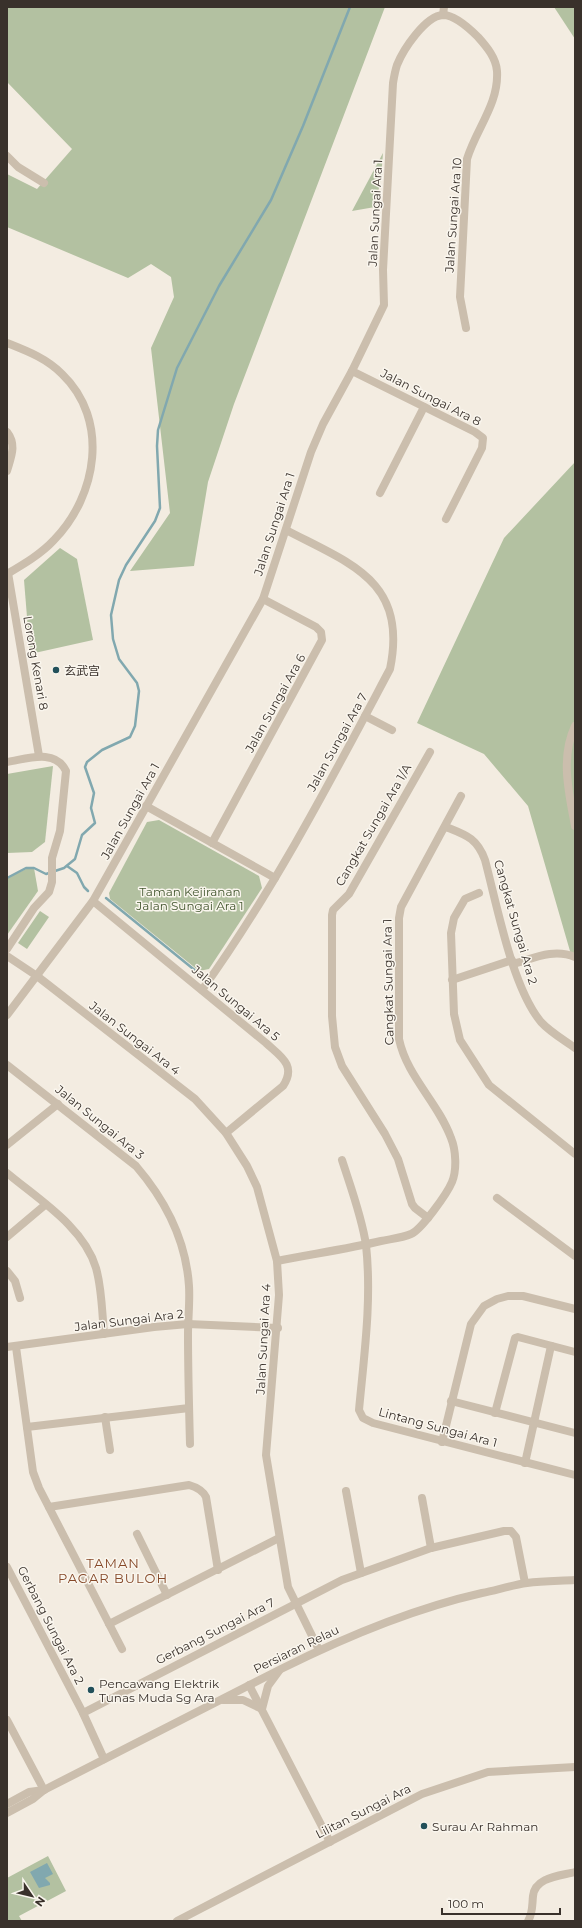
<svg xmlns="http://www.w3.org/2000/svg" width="582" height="1928" viewBox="0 0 582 1928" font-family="Montserrat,'Noto Sans SC',sans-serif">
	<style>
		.green { fill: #b3c1a1 }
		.water { fill: #81a8af }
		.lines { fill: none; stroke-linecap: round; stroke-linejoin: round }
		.stream { stroke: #81a8af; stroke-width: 2.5 }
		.minor { stroke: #cbbead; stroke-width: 8 }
		.poi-dot { fill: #22505a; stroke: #faf6ee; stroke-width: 1.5 }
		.labels { text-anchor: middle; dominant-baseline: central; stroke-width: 3; stroke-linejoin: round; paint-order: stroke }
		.street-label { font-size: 12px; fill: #39312b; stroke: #faf6ee }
		.poi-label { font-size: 12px; fill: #39312b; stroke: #faf6ee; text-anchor: start }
		.park-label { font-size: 12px; fill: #445730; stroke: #faf6ee }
		.neighbourhood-label { font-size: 13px; letter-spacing: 1px; fill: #854828; stroke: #faf6ee }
	</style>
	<rect width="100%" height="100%" fill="#f3ece1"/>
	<g class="green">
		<path d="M7,7H385L234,404L208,482L194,566L130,571L170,513L151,348L174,297L171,277L151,264L128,278L7,227V174L37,189L72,149L7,82Z"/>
		<path d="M554,7H575V39Z"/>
		<path d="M383,153L381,178L375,207L352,211Z"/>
		<path d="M575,462V960L572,958L528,806L484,754L417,723L504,538Z"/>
		<path d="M60,548L77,559L93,640L30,654L24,580Z"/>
		<path d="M53,766L45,842L32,852L7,853V774Z"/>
		<path d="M159,820L259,876L262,888L209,969L199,971L110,899L109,893L147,822Z"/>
		<path d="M34,868L38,891L7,935V878L26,869Z"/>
		<path d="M40,911L49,917L27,949L18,943Z"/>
		<path d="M48,1856L66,1891L19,1916L22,1921H7V1878Z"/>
	</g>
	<path class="water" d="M47,1863L53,1874L45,1878L50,1883V1885L39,1888L30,1872Z"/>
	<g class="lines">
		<g class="stream">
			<path d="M67,866L77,873L84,887L88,891"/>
			<path d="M7,878L26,868H34L46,874L64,868L75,859L82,835L95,823L91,808L94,793L85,767L87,762L102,750L130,737L135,726L139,691L137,683L119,659L113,639L111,615L119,580L126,565L155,521L160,508L157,446L158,430L177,368L219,286L271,200L303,126L350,7"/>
			<path d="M106,898L197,972"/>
		</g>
		<g class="minor">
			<path d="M443,15L444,7"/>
			<path d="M7,156L18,167L44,183"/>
			<path d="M7,343C27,351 46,358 62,374C110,420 97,496 54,540C41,554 24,564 7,574"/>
			<path d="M352,371L475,432L483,438L482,448L446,519"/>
			<path d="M7,432C17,445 11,457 7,471"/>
			<path d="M380,493L424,407"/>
			<path d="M8,573L39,756"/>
			<path d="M365,716L392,730"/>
			<path d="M575,726C560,758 569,793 575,826"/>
			<path d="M7,762C27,759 55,748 66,771L60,831L52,858V882L49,892L34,908L7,949"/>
			<path d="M146,806L275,878"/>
			<path d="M446,827C466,835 477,838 485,860C497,905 512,987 541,1022C550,1032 564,1040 575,1048"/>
			<path d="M212,843L322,640L321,632L316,627L263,599"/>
			<path d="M479,893L465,899L454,918L451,933L454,1014L460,1040L489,1085L575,1154"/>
			<path d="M93,901L266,1043C280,1056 297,1065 283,1086L226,1133"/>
			<path d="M7,956L37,976L195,1099L226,1133L247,1166L257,1187L277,1261L279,1295L266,1455L288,1587L319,1650"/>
			<path d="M513,964C534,958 554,948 575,957"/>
			<path d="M452,980L512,960"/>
			<path d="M202,990C274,890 332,778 390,669C408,581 351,564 286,530"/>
			<path d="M7,1015L93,901L263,599L311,452L323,424L352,371L384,305L383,270L393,83C394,77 395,71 397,65C403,50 425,16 443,15C455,15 470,29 478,37C487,47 496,58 497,71C499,104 476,129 467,159L460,297L466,328"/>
			<path d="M7,1065L136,1166C166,1201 186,1240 189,1286C190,1302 188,1318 188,1334C188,1371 189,1407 190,1444"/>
			<path d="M7,1145L58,1104"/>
			<path d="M342,1160C351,1188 362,1217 366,1245C372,1300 364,1356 359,1410L363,1418L373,1423L575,1475"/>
			<path d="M7,1173C38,1199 84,1227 96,1268C102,1289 102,1312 104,1334"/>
			<path d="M497,1198L575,1256"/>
			<path d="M428,1218L415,1208L412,1204L398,1159L385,1134L342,1066L335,1047L332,1016V915L333,910L349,894L430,752"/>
			<path d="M7,1237L45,1205"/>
			<path d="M277,1261C312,1254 347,1249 381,1241C390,1239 402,1238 411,1234C421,1230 447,1194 452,1182C457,1170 456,1150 451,1138C438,1102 407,1077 399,1039V918L401,907L461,796"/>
			<path d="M7,1271L15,1281L20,1298"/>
			<path d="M7,1347L154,1327L188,1324L278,1328"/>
			<path d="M16,1347L33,1472L39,1488L122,1649"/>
			<path d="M451,1401L575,1433"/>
			<path d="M495,1413L515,1338L518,1337L575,1352"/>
			<path d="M105,1417L110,1450"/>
			<path d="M27,1427L189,1408"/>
			<path d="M442,1442L471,1324L484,1306L497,1299L508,1296H523L575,1309"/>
			<path d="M525,1463L551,1346"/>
			<path d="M346,1491L361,1573"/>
			<path d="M422,1498L431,1548"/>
			<path d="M49,1507L189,1485C196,1487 203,1491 206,1497L218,1570"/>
			<path d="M137,1534L167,1595"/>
			<path d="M7,1567L83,1713L104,1759"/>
			<path d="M109,1624L279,1538"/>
			<path d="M249,1685L330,1842"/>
			<path d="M223,1700H243L262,1709L268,1686L279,1671"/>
			<path d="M83,1713L342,1580L431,1548L504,1531H511L516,1537L525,1583"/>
			<path d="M7,1720L44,1790"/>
			<path d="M7,1804L29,1792L44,1790"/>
			<path d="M7,1813L33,1799L44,1790L281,1669C345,1637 411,1609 482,1593C497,1590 512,1585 527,1583C543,1581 559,1581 575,1580"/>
			<path d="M177,1921L422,1794L488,1772L575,1767"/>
			<path d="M528,1921C533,1913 532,1905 533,1896C535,1877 560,1876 575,1872"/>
		</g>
	</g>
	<g class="poi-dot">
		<circle cx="56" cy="670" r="4"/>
		<circle cx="91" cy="1690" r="4"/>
		<circle cx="424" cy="1826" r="4"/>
	</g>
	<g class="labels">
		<g class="street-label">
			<text transform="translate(375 213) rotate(-87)">Jalan Sungai Ara 1</text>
			<text transform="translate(453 215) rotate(-86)">Jalan Sungai Ara 10</text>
			<text transform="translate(431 397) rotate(27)">Jalan Sungai Ara 8</text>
			<text transform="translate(274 524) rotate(-72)">Jalan Sungai Ara 1</text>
			<text transform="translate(36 663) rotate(80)">Lorong Kenari 8</text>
			<text transform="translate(275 703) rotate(-61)">Jalan Sungai Ara 6</text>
			<text transform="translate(337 742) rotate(-61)">Jalan Sungai Ara 7</text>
			<text transform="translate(130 811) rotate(-61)">Jalan Sungai Ara 1</text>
			<text transform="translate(373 825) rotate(-60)">Cangkat Sungai Ara 1/A</text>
			<text transform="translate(516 922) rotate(74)">Cangkat Sungai Ara 2</text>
			<text transform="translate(388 982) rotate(-91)">Cangkat Sungai Ara 1</text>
			<text transform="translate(236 1003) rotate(40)">Jalan Sungai Ara 5</text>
			<text transform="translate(135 1038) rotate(38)">Jalan Sungai Ara 4</text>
			<text transform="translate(100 1122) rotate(39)">Jalan Sungai Ara 3</text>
			<text transform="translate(129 1320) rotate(-7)">Jalan Sungai Ara 2</text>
			<text transform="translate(263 1339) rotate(-87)">Jalan Sungai Ara 4</text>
			<text transform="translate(438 1427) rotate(15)">Lintang Sungai Ara 1</text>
			<text transform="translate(51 1625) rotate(63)">Gerbang Sungai Ara 2</text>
			<text transform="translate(215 1631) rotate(-27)">Gerbang Sungai Ara 7</text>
			<text transform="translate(296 1649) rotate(-26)">Persiaran Relau</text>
			<text transform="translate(363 1811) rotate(-27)">Lilitan Sungai Ara</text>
		</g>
		<g class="poi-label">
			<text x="64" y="670">玄武宫</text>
			<text x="99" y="1683">Pencawang Elektrik<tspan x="99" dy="14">Tunas Muda Sg Ara</tspan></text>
			<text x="432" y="1826">Surau Ar Rahman</text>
		</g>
		<g class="park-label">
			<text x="190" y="891">Taman Kejiranan<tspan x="190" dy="14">Jalan Sungai Ara 1</tspan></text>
		</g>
		<g class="neighbourhood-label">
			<text x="113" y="1563">TAMAN<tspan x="113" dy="15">PAGAR BULOH</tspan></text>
		</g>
	</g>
	<rect width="582" height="1928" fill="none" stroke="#39312b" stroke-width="16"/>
	<g transform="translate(32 1896) rotate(125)" stroke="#faf6ee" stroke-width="3" paint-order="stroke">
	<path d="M0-3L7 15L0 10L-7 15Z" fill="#39312b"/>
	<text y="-6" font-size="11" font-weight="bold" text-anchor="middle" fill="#39312b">N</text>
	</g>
	<path d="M442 1908v6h118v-6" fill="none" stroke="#39312b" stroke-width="2"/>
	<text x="448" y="1908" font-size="12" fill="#39312b" stroke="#faf6ee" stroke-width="3" paint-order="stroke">100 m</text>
</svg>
